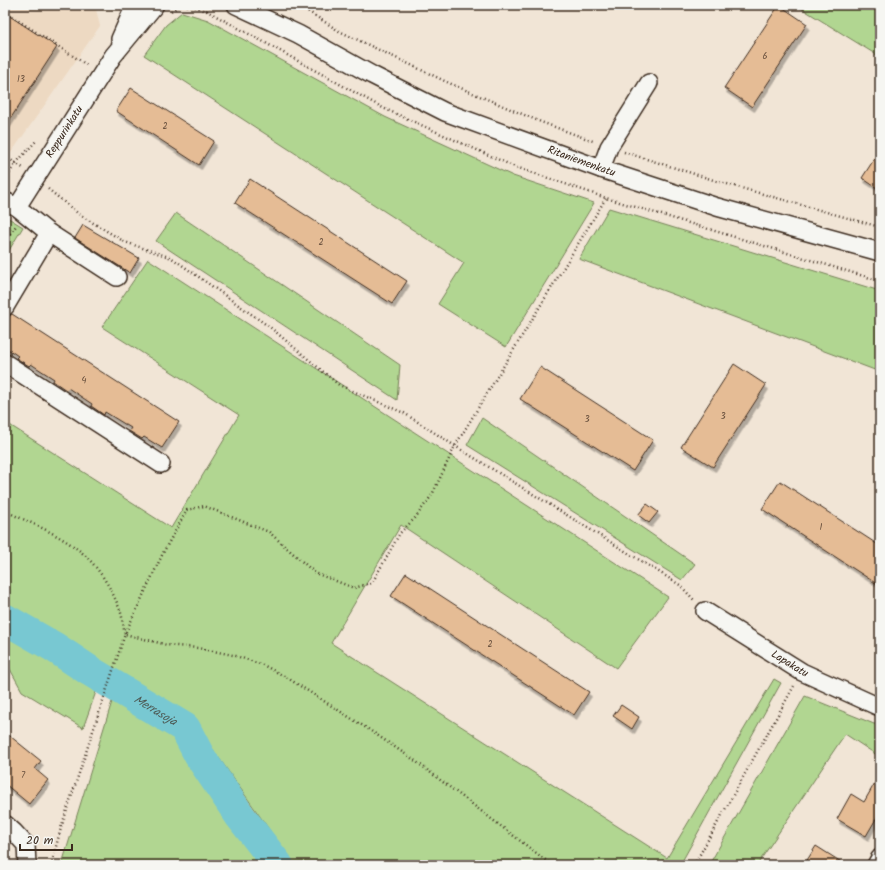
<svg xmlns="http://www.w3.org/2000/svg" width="885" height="870" viewBox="0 0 885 870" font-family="Kalam,sans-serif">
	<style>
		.built { fill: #edd9c2 }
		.green { fill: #b1d691; stroke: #768058 }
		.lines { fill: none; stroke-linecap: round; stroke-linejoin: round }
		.river { stroke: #78c8d2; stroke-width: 31 }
		.building { fill: #e5bc95; stroke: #3b2a1e; filter: url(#shadow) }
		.minor-casing { stroke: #3b2a1e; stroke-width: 20 }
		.path { stroke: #3b2a1e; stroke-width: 2.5; stroke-dasharray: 1 3; stroke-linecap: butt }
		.minor { stroke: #f6f6f2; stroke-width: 17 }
		.labels { text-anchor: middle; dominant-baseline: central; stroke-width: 4; stroke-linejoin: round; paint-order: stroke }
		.number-label { font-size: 9px; fill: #664e3c }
		.street-label { font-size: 11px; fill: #3b2a1e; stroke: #f6f6f2 }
		.water-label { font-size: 12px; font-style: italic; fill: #4d5954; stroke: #f6f6f2 }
	</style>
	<defs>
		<filter id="shadow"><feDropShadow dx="2.5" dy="4.5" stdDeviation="0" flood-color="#0004"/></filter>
	</defs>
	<rect width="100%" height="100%" fill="#f1e5d6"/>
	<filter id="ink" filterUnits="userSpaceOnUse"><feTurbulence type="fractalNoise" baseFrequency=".025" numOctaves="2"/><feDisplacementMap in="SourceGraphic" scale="8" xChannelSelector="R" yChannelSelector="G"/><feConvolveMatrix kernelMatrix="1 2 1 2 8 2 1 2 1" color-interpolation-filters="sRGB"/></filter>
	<g filter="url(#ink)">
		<path class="built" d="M5,5H95L100,26L11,153L5,149Z"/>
		<g class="green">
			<path d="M796,5H880V57Z"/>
			<path d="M182,12L208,20L385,117L513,176L594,203L506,347L438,304L464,263L144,55L166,25Z"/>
			<path d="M609,208L880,291V372L579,259Z"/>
			<path d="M176,213L400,365L397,400L156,241Z"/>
			<path d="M5,216L23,227L5,257Z"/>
			<path d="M148,259L668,597L616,668L401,525L331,643L667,858L774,679L781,683L680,865H294L191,718L106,664L83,728L22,691L5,660V422L171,528L239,415L102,327Z"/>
			<path d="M482,418L695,564L682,580L467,445Z"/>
			<path d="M114,695L179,735L266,865H63L62,864Z"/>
			<path d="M805,696L874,724H880V757L845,734L757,865H709Z"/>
		</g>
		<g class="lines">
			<path class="river" id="s1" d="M5,619L54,647L90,671L185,728L199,755L240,816L278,865"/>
		</g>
		<g class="building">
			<path d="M779,5L807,24L752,107L724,88Z"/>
			<path d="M5,13L57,47L5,127Z"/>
			<path d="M131,88L214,141L199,165L116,111Z"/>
			<path d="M880,150V190L862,178Z"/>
			<path d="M250,179L407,281L392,304L235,203Z"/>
			<path d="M83,225L139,258L130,273L75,238Z"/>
			<path d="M12,314L179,422L162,448L144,437L142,439L129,431L131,428L105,412L104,415L91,406L92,404L68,388L66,390L53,381L54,379L31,364L29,366L16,358L18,356L5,347V323L9,316Z"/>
			<path d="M734,364L766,385L713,467L681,447Z"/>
			<path d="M540,367L653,440L633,471L520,399Z"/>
			<path d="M780,481L880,546V586L762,509Z"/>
			<path d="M647,504L658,512L649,523L638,515Z"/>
			<path d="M406,573L589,692L574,715L391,596Z"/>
			<path d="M621,705L639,717L632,729L613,716Z"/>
			<path d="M5,732L41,761L35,769L48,780L29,804L5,784Z"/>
			<path d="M880,774V812L866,836L837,819L851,794L864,802Z"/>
			<path d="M816,846L846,865H804Z"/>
		</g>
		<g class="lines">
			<g class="minor-casing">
				<g id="minor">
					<path id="s2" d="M236,5L298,34L372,75L445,112L601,169L717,207L880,252"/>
					<path d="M120,39L135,5"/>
					<path d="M601,169L609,147L649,83"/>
					<path d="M5,201L17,207L49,233L117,277"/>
					<path id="s3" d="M17,207L113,56L155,5"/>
					<path d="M5,307L49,233"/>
					<path d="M5,363L161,464"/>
					<path id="s4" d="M705,611L802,672L877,706H880"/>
					<path d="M5,824L14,832L26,845L27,865"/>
					<path d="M876,865L880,858"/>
				</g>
			</g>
			<g class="path">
				<path d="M183,5L196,7L207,11L262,41L383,108L513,166L606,198L880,281"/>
				<path d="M298,5L339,31L449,83L541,122L593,141"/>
				<path d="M171,11L181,5"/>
				<path d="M207,11L211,5"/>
				<path d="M5,12L87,65"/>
				<path d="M624,152L720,182L880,227"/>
				<path d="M5,156L23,168"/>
				<path d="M5,180L16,163L37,140"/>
				<path d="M48,189L80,215L125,242L172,258L271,328L339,385L404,413L455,446L680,585L694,600"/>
				<path d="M5,240L16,226"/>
				<path d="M5,511C27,521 56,533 76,548C96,562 113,590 121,613C123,620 123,627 125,634L61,828L51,865"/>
				<path d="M552,865L414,760L368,729L286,677L263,665L233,655L198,648L167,645L125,634L164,551L187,510L204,506L269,532L315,573L354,588L372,583L400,533L415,518L432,495L455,446L606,198"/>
				<path d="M694,865L794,686"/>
			</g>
			<use href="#minor" class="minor"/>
		</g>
	</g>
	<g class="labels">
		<g class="number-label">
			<text x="765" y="56">6</text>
			<text x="21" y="79">13</text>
			<text x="165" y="126">2</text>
			<text x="321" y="242">2</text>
			<text x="84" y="380">4</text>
			<text x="723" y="416">3</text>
			<text x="587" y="419">3</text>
			<text x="821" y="527">1</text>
			<text x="490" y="644">2</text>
			<text x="23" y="775">7</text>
		</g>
		<g class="street-label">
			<text stroke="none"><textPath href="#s3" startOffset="89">Reppurinkatu</textPath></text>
			<text stroke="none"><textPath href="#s2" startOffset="380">Ritaniemenkatu</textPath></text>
			<text stroke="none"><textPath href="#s4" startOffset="100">Lapakatu</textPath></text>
		</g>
		<g class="water-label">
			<text stroke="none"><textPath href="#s1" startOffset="176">Merrasoja</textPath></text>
		</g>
	</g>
	<rect width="885" height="870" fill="none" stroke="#f6f6f2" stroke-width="20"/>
	<rect x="10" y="10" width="865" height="850" fill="none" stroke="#3b2a1e" stroke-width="1.5" filter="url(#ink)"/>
	<path d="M20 844v6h52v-6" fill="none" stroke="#3b2a1e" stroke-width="2"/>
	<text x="26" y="844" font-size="12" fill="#3b2a1e" stroke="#f6f6f2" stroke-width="3" paint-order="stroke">20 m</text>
</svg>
